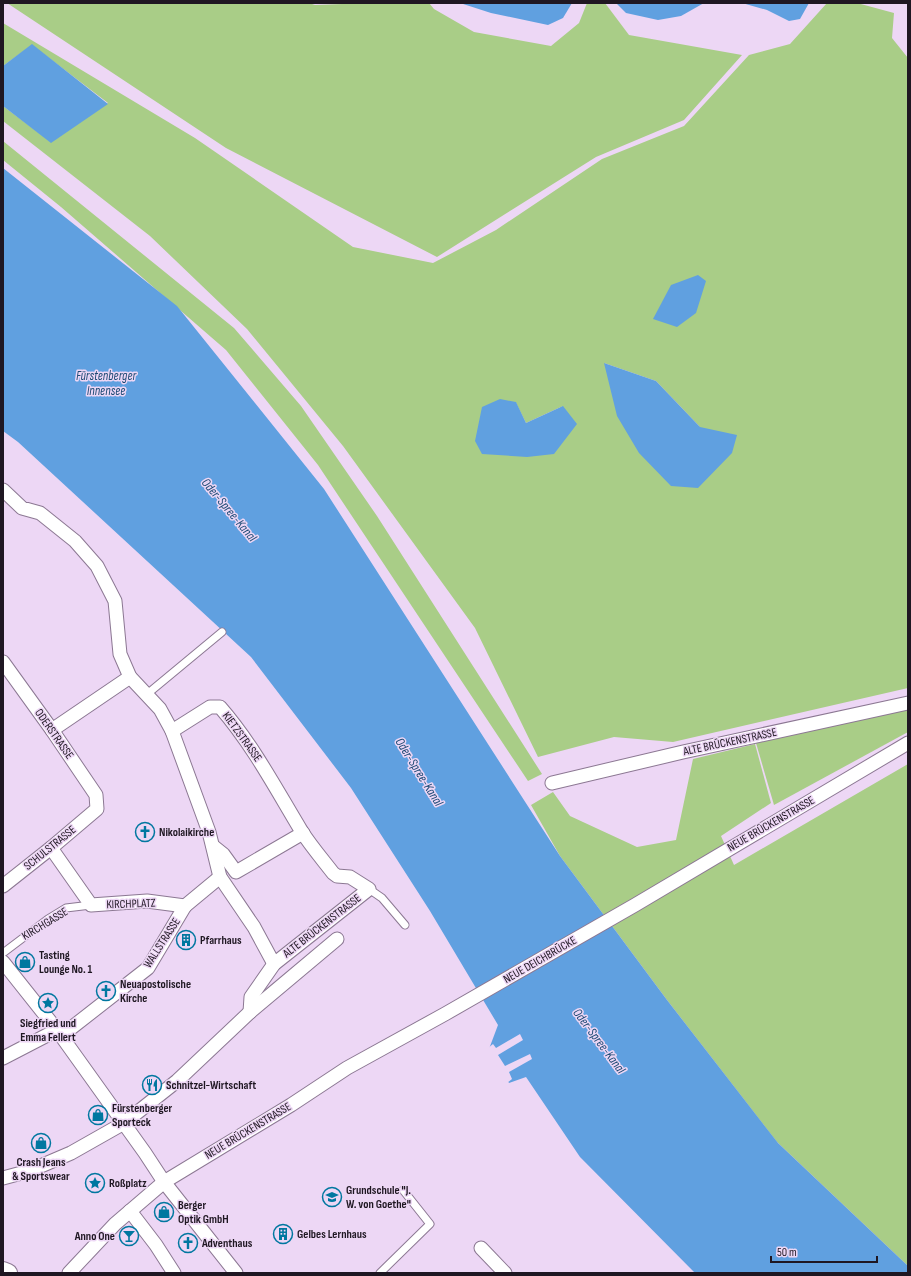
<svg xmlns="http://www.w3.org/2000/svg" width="911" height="1276" viewBox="0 0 911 1276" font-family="'Sofia Sans Condensed',sans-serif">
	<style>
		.green { fill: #a9cd87; fill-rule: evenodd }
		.water { fill: #60a0e0 }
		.pier { fill: #edd7f5 }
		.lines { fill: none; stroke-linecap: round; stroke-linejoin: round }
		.lane-casing { stroke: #8c7893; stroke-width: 9 }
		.street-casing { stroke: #8c7893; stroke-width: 15 }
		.secondary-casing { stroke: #8c7893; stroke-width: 20 }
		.lane { stroke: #fff; stroke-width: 7 }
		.street { stroke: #fff; stroke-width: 13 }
		.secondary { stroke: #fff; stroke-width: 18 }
		.labels { text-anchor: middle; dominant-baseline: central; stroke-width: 3; stroke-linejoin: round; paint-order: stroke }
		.street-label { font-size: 12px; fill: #1f1722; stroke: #edd7f5 }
		.poi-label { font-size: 12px; font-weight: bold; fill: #1f1722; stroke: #edd7f5; text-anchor: start }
		.water-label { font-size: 13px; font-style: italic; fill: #1d4a74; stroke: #edd7f5 }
	</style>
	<rect width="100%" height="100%" fill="#edd7f5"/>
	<g class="green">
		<path d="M7,3H309L315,5L369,3H429L434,9L474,32L551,46L579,23L587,3H605L629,35L742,55L684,120L596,157L437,257L226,148Z"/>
		<path d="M827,3H857L894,13L892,38L908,58V688L673,742L614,737L538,757L475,628L343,446L247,329L150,236L3,121V106L51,142L108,103L32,45L3,66V23L195,138L353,247L433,263L496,230L602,159L684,126L749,55L790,44ZM604,363L656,381L700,427ZM516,403L526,423L563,406L482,454Z"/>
		<path d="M3,141L234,328L301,406L377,516L542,774L528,781L318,465L226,350L61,207L3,160Z"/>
		<path d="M908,709V732L774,805L756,743Z"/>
		<path d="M755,744L771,803L721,836L734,865L908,764V1266L777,1142L667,1000L560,856L531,805L553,792L570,816L637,847L676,840L693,759Z"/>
	</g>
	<g class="water">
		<path d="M460,3H572L563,18L548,25L491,13Z"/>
		<path d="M616,3H704L681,16L658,20L626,13Z"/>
		<path d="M742,3H809L800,19L789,21L767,10Z"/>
		<path d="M32,44L108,104L51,143L3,106V66Z"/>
		<path d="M3,168L177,306L324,489L560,856L667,1000L778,1143L908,1266V1273H695L580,1157L526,1077L509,1083L489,1049L498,1025L430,911L351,788L251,657L18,442L3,431Z"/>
		<path d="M698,275L706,281L696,313L677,327L653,319L671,285Z"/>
		<path d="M604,363L656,381L700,427L737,435L732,453L698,488L671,486L639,453L617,416Z"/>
		<path d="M500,399L516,402L526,423L563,406L577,424L554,454L527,457L482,454L475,441L482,407Z"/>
	</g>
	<path class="pier" d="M520,1034L523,1040L498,1055L505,1066L530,1054L532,1059L509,1072L512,1079L507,1083L487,1049L493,1044L496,1048Z"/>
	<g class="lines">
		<g class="lane-casing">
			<g id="lane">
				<path d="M146,695L222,632"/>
				<path d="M369,889L382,898L405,925"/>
				<path d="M3,953L48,919L66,908L91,905"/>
				<path d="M380,1273L430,1224L403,1190"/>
			</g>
		</g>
		<g class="street-casing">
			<g id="street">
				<path d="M3,490L22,508L40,513L75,541L97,566L115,601L120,654L130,677L160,709L172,731L209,832L220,877L254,927L274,964"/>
				<path d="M3,662L52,730L96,795L97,809L51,848L3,886"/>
				<path d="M52,730L130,677"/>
				<path d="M172,731L210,707H220C253,745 276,789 302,832C311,846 323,860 333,873L337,876L350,877L369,889L274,964L251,997L250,1012"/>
				<path d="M552,783L683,752L908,703"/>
				<path d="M213,846L223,854L236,872L303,833"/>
				<path d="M51,848L91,905L147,901L185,906L220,877"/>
				<path d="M3,962L57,1030L145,1153L164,1182L236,1273"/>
				<path d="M61,1036L148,968L185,906"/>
				<path d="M3,1058L57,1030"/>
				<path d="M3,1178L29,1171L71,1153L124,1123L177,1081L250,1012L337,939"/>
				<path d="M130,1211L156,1245L174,1273"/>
				<path d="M481,1248L505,1273"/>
				<path d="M69,1273L115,1224L164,1182L291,1105L347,1068L445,1014L635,905L908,743"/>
			</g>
		</g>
		<g class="secondary-casing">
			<path id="secondary" d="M3,1271L8,1273"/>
		</g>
		<use href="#lane" class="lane"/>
		<use href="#street" class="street"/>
		<use href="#secondary" class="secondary"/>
	</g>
	<defs>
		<g id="church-ring" transform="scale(1)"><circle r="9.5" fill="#edd7f5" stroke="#0077a0" stroke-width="1.5"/><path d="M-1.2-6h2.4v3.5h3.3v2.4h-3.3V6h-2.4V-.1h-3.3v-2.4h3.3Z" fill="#0077a0"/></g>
		<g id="building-ring" transform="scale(1)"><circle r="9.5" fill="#edd7f5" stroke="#0077a0" stroke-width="1.5"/><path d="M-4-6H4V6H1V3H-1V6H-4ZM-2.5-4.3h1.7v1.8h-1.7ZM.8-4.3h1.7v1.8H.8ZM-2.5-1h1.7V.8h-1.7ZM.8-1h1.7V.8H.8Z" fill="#0077a0"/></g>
		<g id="shop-ring" transform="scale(1)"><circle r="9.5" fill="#edd7f5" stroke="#0077a0" stroke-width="1.5"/><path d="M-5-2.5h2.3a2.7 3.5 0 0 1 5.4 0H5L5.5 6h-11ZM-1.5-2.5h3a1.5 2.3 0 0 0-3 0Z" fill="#0077a0"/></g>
		<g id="sight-ring" transform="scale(1)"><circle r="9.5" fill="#edd7f5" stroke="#0077a0" stroke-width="1.5"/><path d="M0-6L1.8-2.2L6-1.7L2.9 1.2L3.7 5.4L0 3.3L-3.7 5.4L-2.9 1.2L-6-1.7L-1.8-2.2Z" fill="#0077a0"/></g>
		<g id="restaurant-ring" transform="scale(1)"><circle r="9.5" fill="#edd7f5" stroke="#0077a0" stroke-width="1.5"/><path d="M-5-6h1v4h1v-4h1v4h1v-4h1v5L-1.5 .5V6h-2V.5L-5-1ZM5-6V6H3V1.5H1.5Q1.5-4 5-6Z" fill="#0077a0"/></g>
		<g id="school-ring" transform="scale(1)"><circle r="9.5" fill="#edd7f5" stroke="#0077a0" stroke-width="1.5"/><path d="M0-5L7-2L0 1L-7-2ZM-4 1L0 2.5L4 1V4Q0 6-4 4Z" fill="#0077a0"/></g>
		<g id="bar-ring" transform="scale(1)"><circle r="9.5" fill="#edd7f5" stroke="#0077a0" stroke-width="1.5"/><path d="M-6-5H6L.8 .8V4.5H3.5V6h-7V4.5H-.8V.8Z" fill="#0077a0"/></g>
	</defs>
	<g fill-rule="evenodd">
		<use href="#church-ring" x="145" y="832"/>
		<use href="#building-ring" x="186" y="940"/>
		<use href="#shop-ring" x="25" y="962"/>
		<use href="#church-ring" x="106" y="991"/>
		<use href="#sight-ring" x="48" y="1003"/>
		<use href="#restaurant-ring" x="152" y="1085"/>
		<use href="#shop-ring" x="98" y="1115"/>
		<use href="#shop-ring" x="41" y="1143"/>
		<use href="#sight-ring" x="95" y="1183"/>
		<use href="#school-ring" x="332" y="1197"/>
		<use href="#shop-ring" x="164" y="1212"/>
		<use href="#building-ring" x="283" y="1234"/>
		<use href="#bar-ring" x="129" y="1236"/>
		<use href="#church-ring" x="188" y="1243"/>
	</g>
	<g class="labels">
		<g class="street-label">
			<text transform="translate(54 734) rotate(55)">ODERSTRASSE</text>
			<text transform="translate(242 737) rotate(54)">KIETZSTRASSE</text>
			<text transform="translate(730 742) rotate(-12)">ALTE BRÜCKENSTRASSE</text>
			<text transform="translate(771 824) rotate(-30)">NEUE BRÜCKENSTRASSE</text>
			<text transform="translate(50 848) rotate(-39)">SCHULSTRASSE</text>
			<text transform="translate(131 904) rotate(-2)">KIRCHPLATZ</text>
			<text transform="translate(45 924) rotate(-31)">KIRCHGASSE</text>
			<text transform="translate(322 926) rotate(-38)">ALTE BRÜCKENSTRASSE</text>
			<text transform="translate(162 943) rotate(-57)">WALLSTRASSE</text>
			<text transform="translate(540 960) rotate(-30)">NEUE DEICHBRÜCKE</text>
			<text transform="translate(248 1131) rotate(-31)">NEUE BRÜCKENSTRASSE</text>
		</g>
		<g class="poi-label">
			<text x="159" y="832">Nikolaikirche</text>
			<text x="200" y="940">Pfarrhaus</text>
			<text x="39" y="955">Tasting<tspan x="39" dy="14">Lounge No. 1</tspan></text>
			<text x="120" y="984">Neuapostolische<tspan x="120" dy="14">Kirche</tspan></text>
			<text x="48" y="1023" text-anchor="middle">Siegfried und<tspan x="48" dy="14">Emma Fellert</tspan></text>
			<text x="166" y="1085">Schnitzel-Wirtschaft</text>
			<text x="112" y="1108">Fürstenberger<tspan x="112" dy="14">Sporteck</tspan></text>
			<text x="41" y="1162" text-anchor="middle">Crash Jeans<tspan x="41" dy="14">&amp; Sportswear</tspan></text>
			<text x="109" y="1183">Roßplatz</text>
			<text x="346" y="1190">Grundschule "J.<tspan x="346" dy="14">W. von Goethe"</tspan></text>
			<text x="178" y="1205">Berger<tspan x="178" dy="14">Optik GmbH</tspan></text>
			<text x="297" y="1234">Gelbes Lernhaus</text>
			<text x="115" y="1236" text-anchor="end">Anno One</text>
			<text x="202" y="1243">Adventhaus</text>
		</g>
		<g class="water-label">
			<text x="106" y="376">Fürstenberger<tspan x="106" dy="15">Innensee</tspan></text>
			<text transform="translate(229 510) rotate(50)">Oder-Spree-Kanal</text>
			<text transform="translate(419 772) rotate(58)">Oder-Spree-Kanal</text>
			<text transform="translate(599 1041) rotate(53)">Oder-Spree-Kanal</text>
		</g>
	</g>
	<rect width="911" height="1276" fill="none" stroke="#1f1722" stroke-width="8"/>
	<path d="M771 1256v6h106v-6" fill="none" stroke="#1f1722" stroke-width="2"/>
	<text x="777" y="1256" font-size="12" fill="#1f1722" stroke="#edd7f5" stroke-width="3" paint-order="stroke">50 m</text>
</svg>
